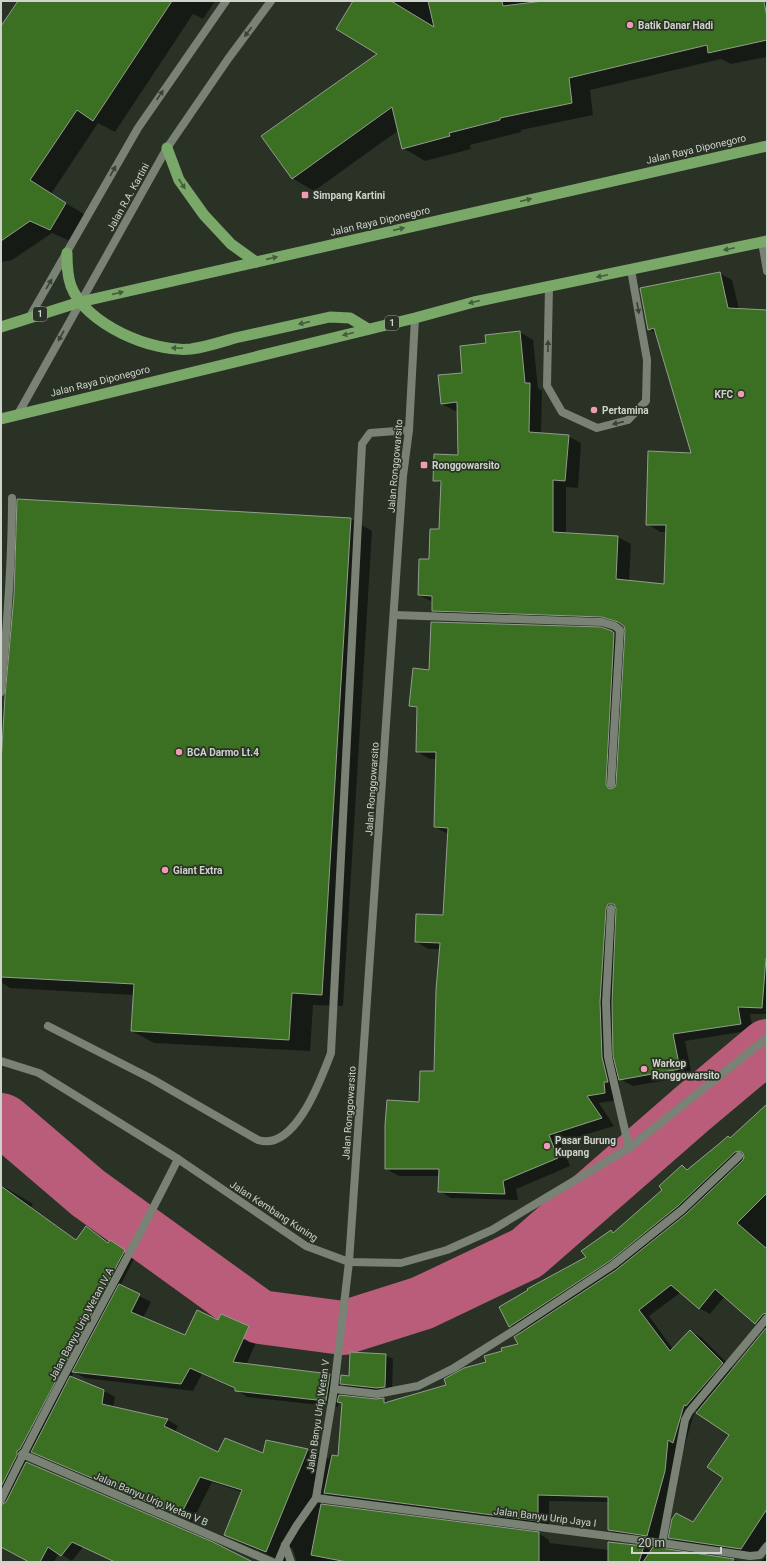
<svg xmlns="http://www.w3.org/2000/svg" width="768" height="1563" viewBox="0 0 768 1563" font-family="Roboto,sans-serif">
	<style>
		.shadow { fill: #0007; fill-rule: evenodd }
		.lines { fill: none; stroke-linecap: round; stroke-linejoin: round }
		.river { stroke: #ba5d7a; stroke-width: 54 }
		.building { fill: #3b6f21; stroke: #939d8f }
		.service { stroke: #798275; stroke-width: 8 }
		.minor { stroke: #798275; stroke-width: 8 }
		.tertiary { stroke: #798275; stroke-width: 8 }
		.trunk { stroke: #7aa868; stroke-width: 11 }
		.oneway { fill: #3a4236 }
		.oneway2 { fill: #465b3d }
		.poi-dot { fill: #f19ab3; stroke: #2a3226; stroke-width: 1.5 }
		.labels { text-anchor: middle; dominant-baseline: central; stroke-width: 3.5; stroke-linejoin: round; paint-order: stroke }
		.shield { fill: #2a3226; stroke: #9da39a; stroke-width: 1 }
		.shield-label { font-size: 9px; font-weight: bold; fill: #ced3cc }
		.poi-label { font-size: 10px; font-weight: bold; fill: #ced3cc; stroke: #2a3226; text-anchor: start }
		.street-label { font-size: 10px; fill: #ced3cc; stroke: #2a3226 }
	</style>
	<rect width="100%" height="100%" fill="#2a3226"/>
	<g class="shadow">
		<path d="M19,1H215L203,19L193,14L115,132L98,123L51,194L87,216L72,242L52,233L12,260L1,262V28Z"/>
		<path d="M354,1H767V57L731,64L721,59L590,90L593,115L521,130V132L470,145L471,149L425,161L403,148L399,130L314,191L292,178L379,54Z"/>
		<path d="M719,273L732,280L739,309L767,311V1014H750L753,1030L685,1041L692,1076L633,1086L618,1078L620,1089H616L617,1100L599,1103L614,1126L561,1142L570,1166L516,1189L518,1200L451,1198L439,1191V1176H399L386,1169L435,1072L441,949H429L416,942L444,916L448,834L435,827L437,759H430L417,752L418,709L410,705L430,671L612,632L626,640L625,626L616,623L445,618L433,610V602L419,595L440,530L442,484L434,480L459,456L458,410L455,411L442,404L487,344L486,336L520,332L533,340L538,388L542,391L541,434L568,436L581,443L578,488L566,487V534L618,537L631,544L629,581L665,586L666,532H660L647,524L693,454L657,334L649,329Z"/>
		<path d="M18,500L351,519L372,531L343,1006L313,1005L310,1051L154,1043L132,1031L134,995L10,988L1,982V780L15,596Z"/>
		<path d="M767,1105V1312L761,1311L767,1315V1555L762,1556L680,1544L670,1538L694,1523L724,1478L730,1435L695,1410L684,1448L679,1445L676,1477L658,1541L620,1536L609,1530V1502L549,1501V1527L334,1499L323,1493L322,1502L320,1505L538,1533L549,1540V1543L609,1550L644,1547L651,1551L653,1548L746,1562H297L292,1547L285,1562L236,1541L225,1535L242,1492L212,1482L192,1522L43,1458L32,1451L28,1458L26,1463L232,1562H115L83,1547L72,1561L59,1553L54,1562H31L1,1546V1185L33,1204L31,1207L77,1240L87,1227L109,1243L135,1257L120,1286L151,1302L143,1318L186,1336L218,1321L248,1327L260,1334L246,1365L330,1375L341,1381L385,1355L393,1359L392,1391L385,1392L348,1388L341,1384L340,1396L376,1400L384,1399L389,1402L447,1385L503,1352L520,1344L522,1333L510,1326L587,1258L611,1231L615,1233L664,1191L683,1166L689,1170L731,1139ZM681,1292L699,1308L710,1314L725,1296L756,1323L766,1329L733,1369L701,1337L690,1331L673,1349L649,1316ZM74,1372L85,1378L193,1391L202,1374L236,1389L247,1397L338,1407L339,1402L343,1404L339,1457L330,1455L329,1459L318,1453L267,1441L264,1454H219L175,1432L178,1426L168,1420L113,1408L115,1397L104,1391L71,1378Z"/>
		<path d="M767,1556V1562H755L761,1561Z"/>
	</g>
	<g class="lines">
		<path class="river" d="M1,1120L5,1122L88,1193L260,1317L343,1328L422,1303L527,1253L692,1109L767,1046"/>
	</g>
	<g class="building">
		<path d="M18,1H172L93,121L77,110L30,180L66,203L50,230L30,221L1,241V26Z"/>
		<path d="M353,1H391L434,27L428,1H502L503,6L543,1H764L767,18V40L708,53L707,45L569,78L572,103L500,118V120L449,133L450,136L402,149L392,107L292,179L261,136L377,54L336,29Z"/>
		<path d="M720,272L728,308L767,310V958H766L762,1008L738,1007L741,1024L673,1034L680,1069L619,1080L613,1056L612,1002L616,909L614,904H608L606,909L600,1002L602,1057L608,1082H604L605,1093L587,1096L602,1118L549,1135L558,1158L503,1181L505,1194L438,1192L439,1169H385V1125L387,1100L419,1102L420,1071H434L436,990L440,943L415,942L416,914L443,915L448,828L434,827L436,752H416L417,707L409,706L413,668L429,670L431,622L601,627L612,631L614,633L606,784L608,788L611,789L615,787L616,784L625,630L624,626L618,622L602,617L432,611V596L418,595L419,559H429L430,529H439L441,481H433L434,454L458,455L457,402L441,404L438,375L462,373L460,346L486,343L485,335L520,331L525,383H530L529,432L569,435L565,481L553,480V532L618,536L616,579L664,584L666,525H646L648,451L691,453L654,328L648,330L640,288Z"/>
		<path d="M17,499L351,518L322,995L292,993L289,1040L131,1031L134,984L1,977V764L5,696L14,596Z"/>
		<path d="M767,1104V1193L737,1223L767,1249V1313L763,1314L755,1324L715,1289L699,1309L671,1285L639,1310L670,1351L690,1330L723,1363L686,1406L684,1405L673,1443L668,1440L665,1471L647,1536L608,1530V1497L538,1495V1521L324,1493L332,1455L338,1456L342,1403L337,1402L339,1395L376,1399L384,1398V1403L446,1385L444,1379L464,1368L486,1362L484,1356L502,1351L501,1348L518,1344L514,1337L616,1270L686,1214L743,1160L744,1157L743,1153L740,1151L735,1152L678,1206L610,1261L509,1327L499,1307L528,1290L527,1289L586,1257L581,1251L611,1230L613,1233L662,1190L659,1186L682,1165L687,1170L720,1143L728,1136L730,1138Z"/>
		<path d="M1,1186L76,1240L86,1226L108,1243L110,1240L125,1250L20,1449L17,1451V1455L1,1487Z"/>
		<path d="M119,1284L140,1294L131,1312L185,1335L197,1310L218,1320L221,1314L249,1326L233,1362L330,1374L326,1401L235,1391V1388L190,1368L181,1384L72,1372Z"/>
		<path d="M767,1327V1509L741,1549L668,1538L672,1519L676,1513L693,1522L723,1478L707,1467L729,1435L696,1413Z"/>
		<path d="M350,1352L386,1354L385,1387L377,1388L340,1384L341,1375L349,1376Z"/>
		<path d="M70,1376L104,1390L102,1404L168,1419L164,1426L218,1452L225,1438L263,1453L266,1440L308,1449L266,1552L224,1535L242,1490L200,1477L180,1516L31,1452Z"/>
		<path d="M26,1462L213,1542L253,1562H115L72,1542L61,1556L48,1547L40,1562H29L1,1547V1505L6,1502Z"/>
		<path d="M321,1504L539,1532V1562H347L311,1555Z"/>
		<path d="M608,1542L644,1546L639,1562H608Z"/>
		<path d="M653,1547L661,1548L734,1559L732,1562H643Z"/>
	</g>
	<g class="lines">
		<g class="service">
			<path d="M762,242L767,271"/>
			<path d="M549,286L547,386L562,412L597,428L628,420L646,401L647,360L631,270"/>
			<path d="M1,692C7,628 12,563 12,498"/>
			<path d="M48,1026L152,1079L258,1140C295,1152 321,1079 331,1053L362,444L370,433L409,430"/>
		</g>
		<g class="minor">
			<path d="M394,615L602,622L615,626L620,630L611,784"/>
			<path d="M611,909L606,1002L608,1057L629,1148"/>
			<path d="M1,1061L39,1073L178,1159L306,1246L349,1262L401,1263L447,1250L492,1230L629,1148L767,1038"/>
			<path d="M334,1389L377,1394L418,1386L454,1368L513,1331L613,1265L682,1210L739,1156"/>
			<path d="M22,1454L272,1562"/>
			<path d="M316,1498L662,1543L750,1556L760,1555L767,1546"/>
			<path d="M1,1500C56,1384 121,1274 178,1159"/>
			<path d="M662,1543L685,1420L689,1412L767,1318"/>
			<path d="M285,1545L291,1562"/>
			<path d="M278,1562L285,1545L297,1525L316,1498L334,1389L349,1262L403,476L409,430L415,318"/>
		</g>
		<g class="tertiary">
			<path d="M29,318L138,128L226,1"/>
			<path d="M18,414L167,148L228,59L271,1"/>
		</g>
		<g class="trunk">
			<path d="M167,148L179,180L204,215L231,244L256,262"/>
			<path d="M67,253C67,264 67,275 71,286C85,324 152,353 191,349C206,347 221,342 235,338C267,331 299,324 330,317L350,318L368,329"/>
			<path d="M1,327L80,302L767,146"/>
			<path d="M1,419L415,318L474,302L767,241"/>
		</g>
	</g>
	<defs><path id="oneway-solid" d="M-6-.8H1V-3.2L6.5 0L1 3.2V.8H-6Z"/></defs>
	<g class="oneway">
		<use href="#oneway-solid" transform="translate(248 32) rotate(127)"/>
		<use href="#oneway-solid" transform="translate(160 95) rotate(-56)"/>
		<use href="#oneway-solid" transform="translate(113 171) rotate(-60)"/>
		<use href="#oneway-solid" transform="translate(49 284) rotate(-60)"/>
		<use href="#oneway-solid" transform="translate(638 308) rotate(80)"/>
		<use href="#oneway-solid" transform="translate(61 336) rotate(119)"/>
		<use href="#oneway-solid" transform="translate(548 346) rotate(-89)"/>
		<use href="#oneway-solid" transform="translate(618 423) rotate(167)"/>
	</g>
	<g class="oneway2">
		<use href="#oneway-solid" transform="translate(182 184) rotate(57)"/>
		<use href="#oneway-solid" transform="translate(526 200) rotate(-13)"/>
		<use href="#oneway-solid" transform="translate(399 229) rotate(-13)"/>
		<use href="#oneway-solid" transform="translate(729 249) rotate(168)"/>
		<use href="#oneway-solid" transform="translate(272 258) rotate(-13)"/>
		<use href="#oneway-solid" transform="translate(602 276) rotate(168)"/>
		<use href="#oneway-solid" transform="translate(118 293) rotate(-13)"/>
		<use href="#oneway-solid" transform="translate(474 302) rotate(166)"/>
		<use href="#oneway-solid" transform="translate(304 323) rotate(167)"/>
		<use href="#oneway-solid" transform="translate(348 334) rotate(166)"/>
		<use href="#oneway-solid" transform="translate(177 348) rotate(-177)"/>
	</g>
	<g class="poi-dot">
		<circle cx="630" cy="25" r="4"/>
		<rect x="301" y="191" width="8" height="8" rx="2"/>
		<circle cx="741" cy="394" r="4"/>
		<circle cx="594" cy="410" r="4"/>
		<rect x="420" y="461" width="8" height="8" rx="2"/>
		<circle cx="179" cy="752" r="4"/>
		<circle cx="165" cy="870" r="4"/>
		<circle cx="644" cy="1069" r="4"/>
		<circle cx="547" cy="1146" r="4"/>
	</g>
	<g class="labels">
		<g class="shield">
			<rect x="33" y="307" width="14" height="14" rx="3"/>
			<rect x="385" y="316" width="14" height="14" rx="3"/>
		</g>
		<g class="shield-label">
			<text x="40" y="314">1</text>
			<text x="392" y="323">1</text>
		</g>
		<g class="poi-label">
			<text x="638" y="25">Batik Danar Hadi</text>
			<text x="313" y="195">Simpang Kartini</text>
			<text x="733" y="394" text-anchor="end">KFC</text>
			<text x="602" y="410">Pertamina</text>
			<text x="432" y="465">Ronggowarsito</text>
			<text x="187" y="752">BCA Darmo Lt.4</text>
			<text x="173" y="870">Giant Extra</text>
			<text x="652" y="1063">Warkop<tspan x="652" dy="12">Ronggowarsito</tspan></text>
			<text x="555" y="1140">Pasar Burung<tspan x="555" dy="12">Kupang</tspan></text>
		</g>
		<g class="street-label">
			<text transform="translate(696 149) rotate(-13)">Jalan Raya Diponegoro</text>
			<text transform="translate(128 197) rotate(-61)">Jalan R.A. Kartini</text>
			<text transform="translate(380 221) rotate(-13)">Jalan Raya Diponegoro</text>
			<text transform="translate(100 381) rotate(-14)">Jalan Raya Diponegoro</text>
			<text transform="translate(395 466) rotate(-85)">Jalan Ronggowarsito</text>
			<text transform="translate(372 789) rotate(-86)">Jalan Ronggowarsito</text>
			<text transform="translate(349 1113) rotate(-86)">Jalan Ronggowarsito</text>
			<text transform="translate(274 1211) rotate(33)">Jalan Kembang Kuning</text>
			<text transform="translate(81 1324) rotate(-62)">Jalan Banyu Urip Wetan IV A</text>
			<text transform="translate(318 1416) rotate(-82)">Jalan Banyu Urip Wetan V</text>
			<text transform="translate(151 1499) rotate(23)">Jalan Banyu Urip Wetan V B</text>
			<text transform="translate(545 1517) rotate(7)">Jalan Banyu Urip Jaya I</text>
		</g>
	</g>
	<rect width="768" height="1563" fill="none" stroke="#ced3cc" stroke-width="4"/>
	<path d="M632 1547v6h89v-6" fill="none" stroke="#ced3cc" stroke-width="2"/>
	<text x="638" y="1547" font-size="12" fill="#ced3cc" stroke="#2a3226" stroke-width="3" paint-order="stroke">20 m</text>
</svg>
